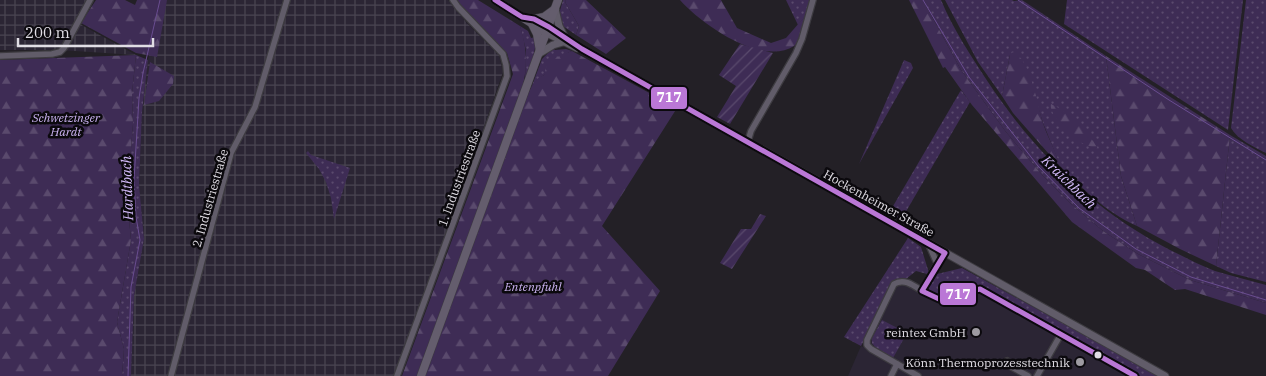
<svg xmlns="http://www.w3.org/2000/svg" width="1266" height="376" viewBox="0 0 1266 376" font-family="'IBM Plex Serif',serif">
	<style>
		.built { fill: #2b2534 }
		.industrial { fill: url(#industrial-grid) }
		.grass { fill: url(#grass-dots) }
		.forest { fill: url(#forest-firs) }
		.garden { fill: url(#garden-furrows) }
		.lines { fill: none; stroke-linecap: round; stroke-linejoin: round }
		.stream { stroke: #6a4d91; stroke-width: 1 }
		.minor-casing { stroke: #3d3b40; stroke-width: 8 }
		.tertiary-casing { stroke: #3d3b40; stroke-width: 9 }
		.secondary-casing { stroke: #3d3b40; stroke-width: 9 }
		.minor { stroke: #615c69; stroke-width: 5.5 }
		.tertiary { stroke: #615c69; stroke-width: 7 }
		.secondary { stroke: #645d6d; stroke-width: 8 }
		.bus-1-casing { stroke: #0b090d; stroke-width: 9 }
		.bus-1 { stroke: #ba77d6; stroke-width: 5 }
		.poi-dot { fill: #9e9ba2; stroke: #0b090d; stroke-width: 2 }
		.bus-dot { fill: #e0dde4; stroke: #0b090d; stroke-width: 2 }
		.labels { text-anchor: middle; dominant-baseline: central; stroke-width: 5; stroke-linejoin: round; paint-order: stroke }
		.park-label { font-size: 12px; font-style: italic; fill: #cbb3f1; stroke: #0b090d }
		.street-label { font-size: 12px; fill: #e0dde4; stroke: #0b090d }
		.poi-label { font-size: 12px; fill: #e0dde4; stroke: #0b090d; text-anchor: end }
		.water-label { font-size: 14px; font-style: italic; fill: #d2baf9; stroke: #0b090d }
		.line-badge { stroke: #0b090d; stroke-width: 2 }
		.badge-label { font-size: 14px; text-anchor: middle; font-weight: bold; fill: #fff }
	</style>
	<defs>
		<pattern id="industrial-grid" width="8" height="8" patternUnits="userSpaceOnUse" patternTransform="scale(1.25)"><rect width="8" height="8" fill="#2b2534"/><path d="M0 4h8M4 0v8" fill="none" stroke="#494451"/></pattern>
		<pattern id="grass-dots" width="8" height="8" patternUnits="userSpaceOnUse" patternTransform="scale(1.25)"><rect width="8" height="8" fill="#3e2c55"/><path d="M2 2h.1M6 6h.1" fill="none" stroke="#5a4a6d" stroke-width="1.8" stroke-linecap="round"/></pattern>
		<pattern id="forest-firs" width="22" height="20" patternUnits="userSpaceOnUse" patternTransform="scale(1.25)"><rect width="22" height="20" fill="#3e2c55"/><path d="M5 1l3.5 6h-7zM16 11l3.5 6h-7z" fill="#5a4a6d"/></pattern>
		<pattern id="garden-furrows" width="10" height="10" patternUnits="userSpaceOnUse" patternTransform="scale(1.25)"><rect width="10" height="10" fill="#3e2c55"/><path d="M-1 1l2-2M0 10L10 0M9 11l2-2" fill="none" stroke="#5a4a6d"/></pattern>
	</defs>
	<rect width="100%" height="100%" fill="#232026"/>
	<path class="built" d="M901,284H904L937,302L978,292L1129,376H848L861,346L866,348L897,287Z"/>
	<g class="industrial">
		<path d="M0,0H87L76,22L136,55L60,50H0Z"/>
		<path d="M161,0H448L466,22L499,55L503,72L397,376H131L134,296L144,239L139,184L142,112L148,60Z"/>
	</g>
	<g class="grass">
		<path d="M563,0H566L565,2L579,26L576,35L560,24L559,14Z"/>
		<path d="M786,0H810L807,14L798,25Z"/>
		<path d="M923,0H941C953,29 971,56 988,82C1035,153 1094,211 1170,250C1185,257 1199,265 1215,271C1231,276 1249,280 1266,285V303L1190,280L1138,254L1103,231L1070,203L1043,176L1006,132L961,70Z"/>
		<path d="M945,0H1012L1014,1L1022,0L1106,56L1121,176L1137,226C1105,212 1081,187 1056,162L1058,160L1043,123L1027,71L1010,55L1002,96L978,62Z"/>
		<path d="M1067,0H1243L1228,130L1064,24Z"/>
		<path d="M1246,0H1266V153C1254,147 1238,140 1231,128Z"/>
		<path d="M520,26L528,31L531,38L535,37C537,52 530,65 525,79L526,50Z"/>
		<path d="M553,48L555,50L566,49L572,51C554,58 557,65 545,74C537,81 537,79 531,88L542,59Z"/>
		<path d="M136,55L148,60L142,112L139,184L144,239L134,296L131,376H122L124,349L117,322L131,240L127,199L133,124L132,93Z"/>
		<path d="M904,60L911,63L913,68L859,164Z"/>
		<path d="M961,90L970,102L901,220L889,213Z"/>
		<path d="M1230,135L1266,156V282L1231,273L1216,266Z"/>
		<path d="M308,151L311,155L350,168L334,219L331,198L326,182L319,169L306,153Z"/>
		<path d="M908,238L921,247L929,273L927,274L916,271L906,279H897L893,283L861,346L844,337Z"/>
		<path d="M962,268L1159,376H1140L980,286H973L940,296L929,290L928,286L933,275Z"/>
		<path d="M882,320L907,333L893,358L875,347L872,343V338Z"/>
	</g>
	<g class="forest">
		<path d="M96,0H125L135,5L137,0H167L157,57L136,53L81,23Z"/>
		<path d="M456,0H478L520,26C529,53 527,74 519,100L525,102C529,92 533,79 544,75L547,64L561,55L572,51L677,108L602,226L660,291L608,376H402L513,74L507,53L459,5Z"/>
		<path d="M566,0H586L626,38L606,54L576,35L579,26L565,2Z"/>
		<path d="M680,0H721L737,28L771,43L786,38L807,14C804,23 803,40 794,46C762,67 701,24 680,0Z"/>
		<path d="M909,0H923L961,70L1006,132L1043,176L1070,203L1103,231L1138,254L1190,280L1266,303V315L1185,289L1175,290L1145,270L1136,268L1072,222L972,105L945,67L943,68Z"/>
		<path d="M1013,52C1030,58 1038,107 1043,123C1047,136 1054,147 1058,160L1056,162L1013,113L1002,96L1010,55Z"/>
		<path d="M136,55L132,93L133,124L127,199L131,240L117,322L124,349L122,376H0V60Z"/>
		<path d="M1106,56L1230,135L1216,266L1180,249L1137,226L1121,176Z"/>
		<path d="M150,62L174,76L173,84L159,101L144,105Z"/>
		<path d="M1051,104C1071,113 1087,130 1098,149C1079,143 1067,137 1056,118C1053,113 1050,109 1051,104Z"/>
	</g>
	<g class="garden">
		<path d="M740,44L773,53L730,124L717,117L736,86L719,75Z"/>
		<path d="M760,214L766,216L732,269L720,263L741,229H751Z"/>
	</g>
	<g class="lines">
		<g class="stream">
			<path d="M923,0L969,77L1038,166L1079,208L1136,249L1191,277L1266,300"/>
			<path d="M1018,0L1169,100L1266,160"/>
			<path d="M128,376L131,287L140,240L136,217L134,180L139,98L143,73L160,0"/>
		</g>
		<g class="minor-casing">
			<g id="minor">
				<path d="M0,56L52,54L60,52L64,48L90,0"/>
				<path d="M748,141L751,131L796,53L802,39L813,0"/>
				<path d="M928,243L936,261"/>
				<path d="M945,253L935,268L922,291L939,299L980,289L1135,376"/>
				<path d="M1007,361L1010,366L1028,376"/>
				<path d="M171,376L231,153L255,107L287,0"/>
				<path d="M397,376L507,76L506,65L503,54L458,7L453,0"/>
				<path d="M891,376L897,364"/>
				<path d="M918,376L871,349L867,345V340L894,284C904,278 913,285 922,291"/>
				<path d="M1037,376L1061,334"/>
			</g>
		</g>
		<g class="tertiary-casing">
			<g id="tertiary">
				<path d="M555,9L559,26L564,36"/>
				<path d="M549,27L582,49L1165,376"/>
				<path d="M547,33L577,48"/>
				<path d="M540,53L553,45L563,42"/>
			</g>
		</g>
		<g class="secondary-casing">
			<g id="secondary">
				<path d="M495,0L547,33"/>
				<path d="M528,18L534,19L549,27"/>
				<path d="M534,19L544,17L555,9"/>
				<path d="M532,24L537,34L540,51"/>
				<path d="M421,376L558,0"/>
			</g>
		</g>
		<use href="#minor" class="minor"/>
		<use href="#tertiary" class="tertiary"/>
		<use href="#secondary" class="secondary"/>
		<g class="bus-1-casing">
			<path id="bus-1" d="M495,0L522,17L534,19L549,27L582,49L945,253L922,291L939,299L980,289L1135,376"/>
		</g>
		<use href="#bus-1" class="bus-1"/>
	</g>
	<g class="poi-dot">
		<circle cx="976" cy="332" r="5"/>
		<circle cx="1080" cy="362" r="5"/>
	</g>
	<circle class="bus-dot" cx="1098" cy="355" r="4.5"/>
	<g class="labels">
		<g class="park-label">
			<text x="66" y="117">Schwetzinger<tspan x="66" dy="14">Hardt</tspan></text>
			<text x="533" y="286">Entenpfuhl</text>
		</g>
		<g class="street-label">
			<text transform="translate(459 178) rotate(-70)">1. Industriestraße</text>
			<text transform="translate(210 198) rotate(-74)">2. Industriestraße</text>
			<text transform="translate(879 203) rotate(29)">Hockenheimer Straße</text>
		</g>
		<g class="poi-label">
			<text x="966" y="332">reintex GmbH</text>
			<text x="1070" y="362">Könn Thermoprozesstechnik</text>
		</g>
		<g class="water-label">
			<text transform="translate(1069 182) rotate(44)">Kraichbach</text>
			<text transform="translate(127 188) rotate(-92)">Hardtbach</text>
		</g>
	</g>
	<g class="line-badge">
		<rect x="650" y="86" width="38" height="24" rx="5" fill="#ba77d6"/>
		<rect x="939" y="282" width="38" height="24" rx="5" fill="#ba77d6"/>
	</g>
	<g class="badge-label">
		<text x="669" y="102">717</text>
		<text x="958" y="299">717</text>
	</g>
	<path d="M18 38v8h135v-8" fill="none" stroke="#e0dde4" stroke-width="2.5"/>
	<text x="25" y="38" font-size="15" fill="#e0dde4" stroke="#0b090d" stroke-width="4" paint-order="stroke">200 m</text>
</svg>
